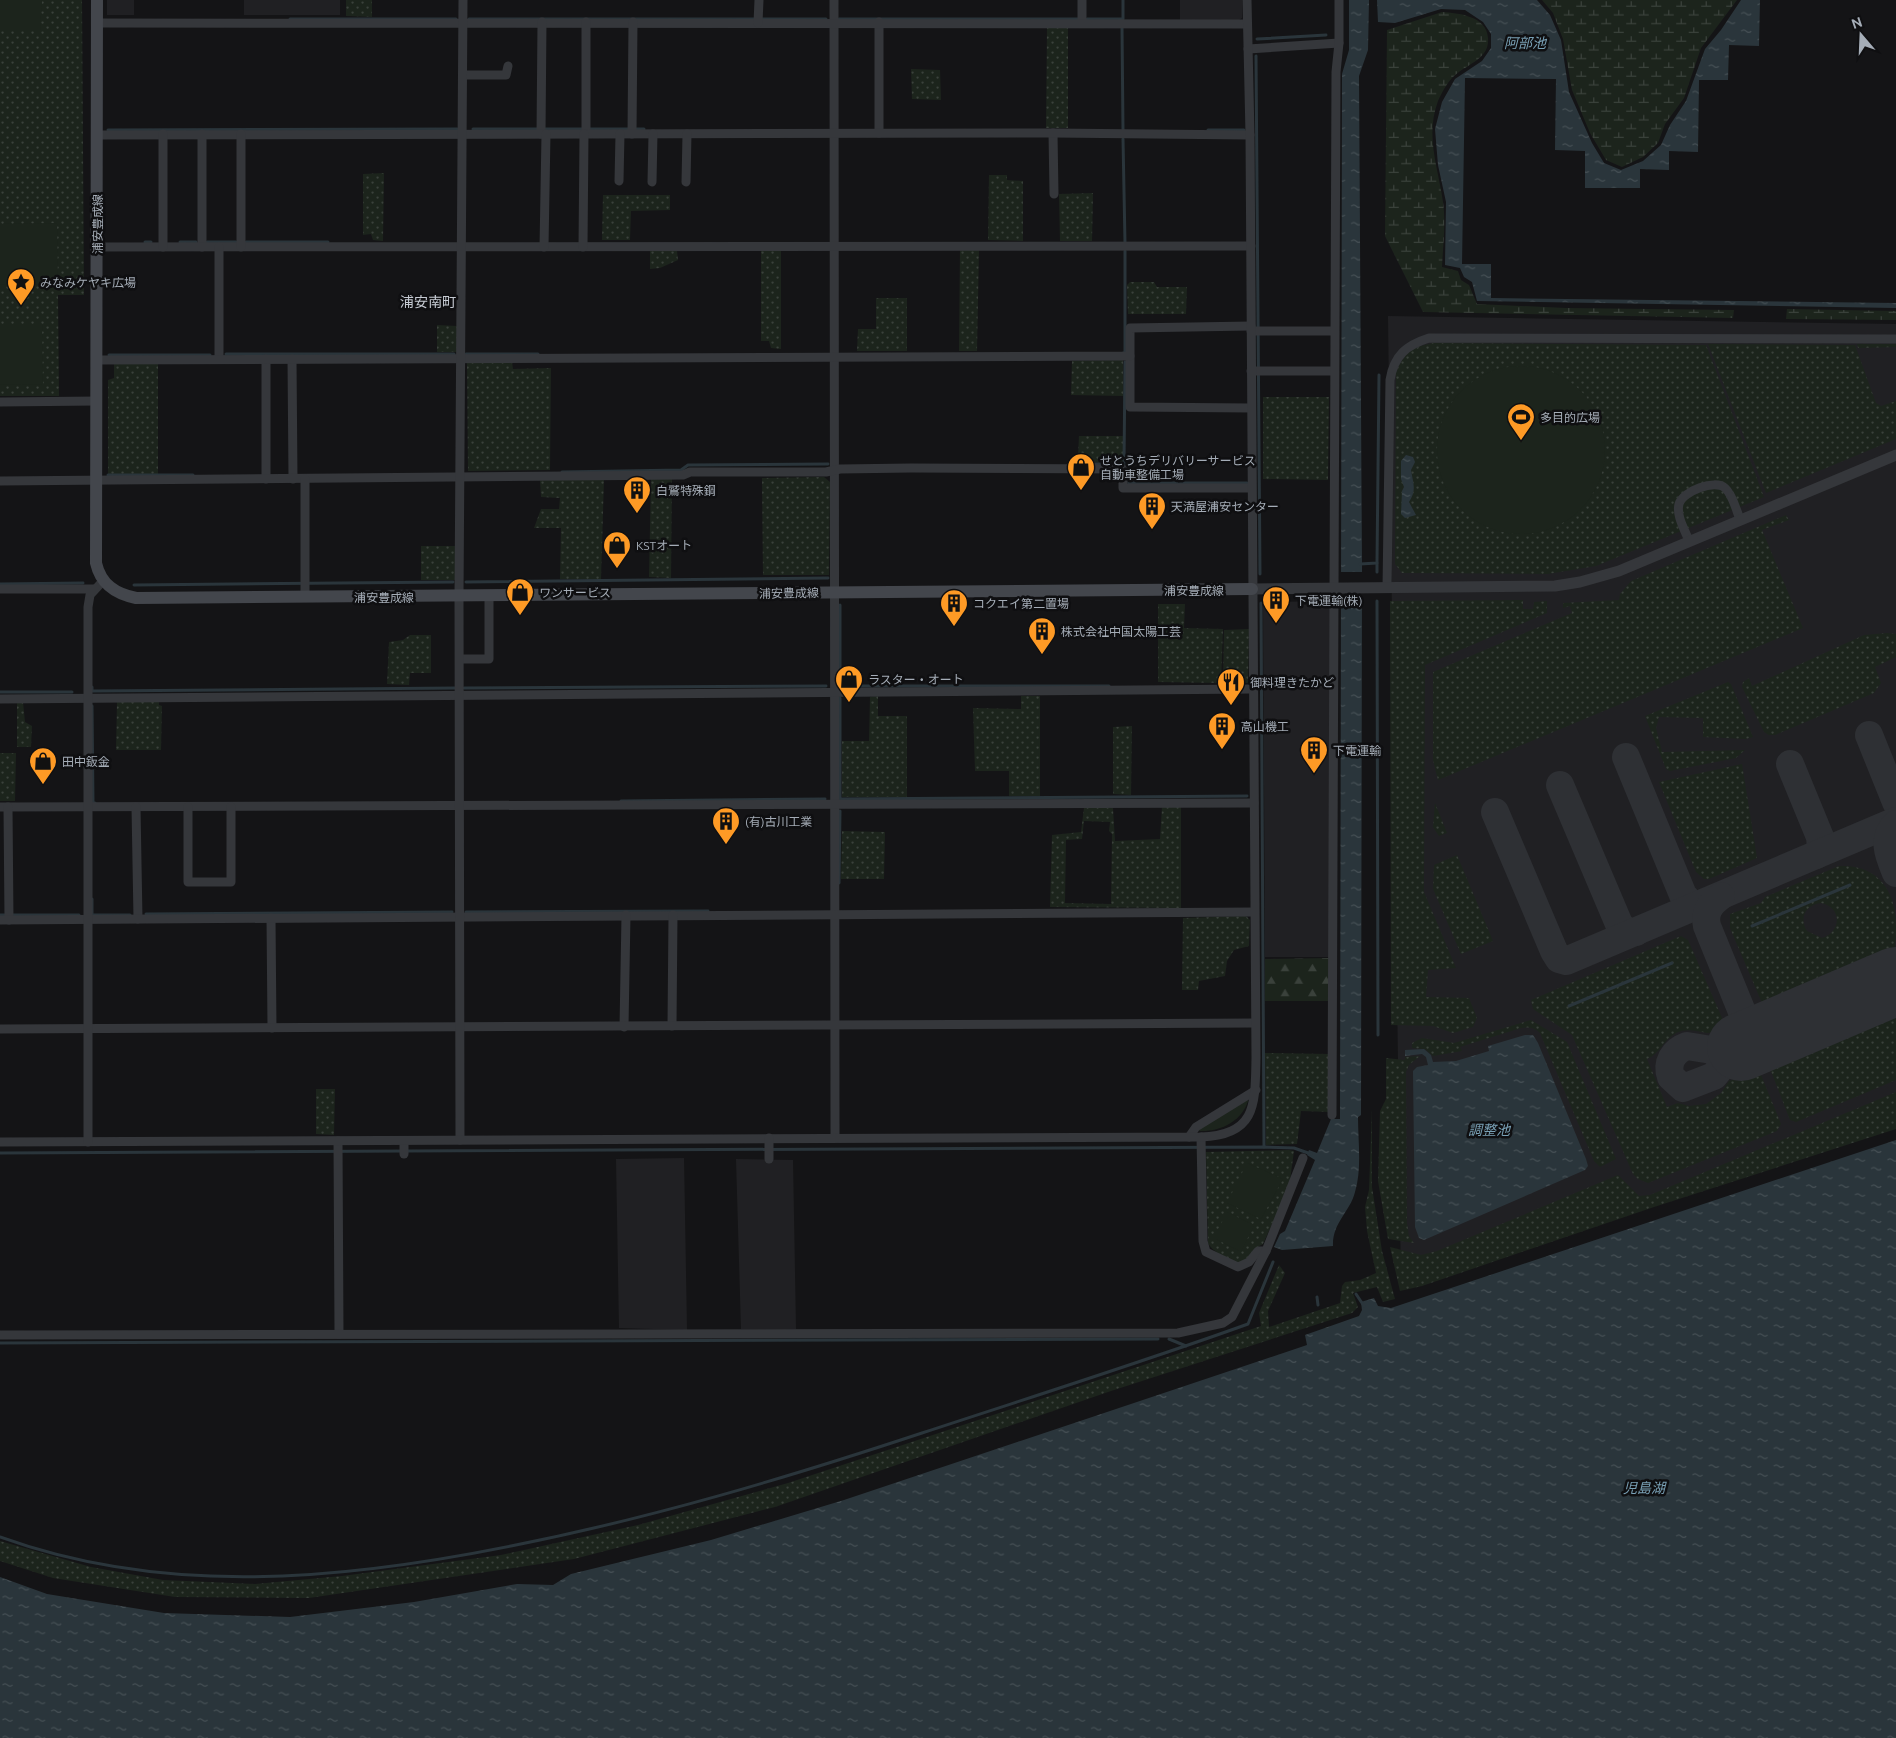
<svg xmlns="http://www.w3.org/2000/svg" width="1896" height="1738" viewBox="0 0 1896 1738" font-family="Ubuntu,'Noto Sans JP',sans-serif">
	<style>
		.built { fill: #202023 }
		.grass { fill: url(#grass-dots); fill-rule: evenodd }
		.forest { fill: url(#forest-firs) }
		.wetland { fill: url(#wetland-marsh) }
		.garden { fill: #1c241c }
		.water { fill: url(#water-ripples) }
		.pier { fill: #141416 }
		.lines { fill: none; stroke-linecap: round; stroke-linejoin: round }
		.stream { stroke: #2a353b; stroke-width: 3 }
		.taxiway { stroke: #2e3034; stroke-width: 28 }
		.runway { stroke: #2e3034; stroke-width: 68 }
		.minor { stroke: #35373b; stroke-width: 9 }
		.tertiary { stroke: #35373b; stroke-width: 11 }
		.secondary { stroke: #43464c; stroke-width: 12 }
		.labels { text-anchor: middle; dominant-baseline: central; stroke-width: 5; stroke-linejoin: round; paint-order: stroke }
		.street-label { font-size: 12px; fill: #a5adb7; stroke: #0f0f11 }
		.poi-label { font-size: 12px; fill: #a5adb7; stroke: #0f0f11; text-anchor: start }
		.water-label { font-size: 14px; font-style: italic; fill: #79a0b5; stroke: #0f0f11 }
		.neighbourhood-label { font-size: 14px; fill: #c6cbd3; stroke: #0f0f11 }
	</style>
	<defs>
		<pattern id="grass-dots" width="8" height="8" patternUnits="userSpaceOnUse" patternTransform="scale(1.25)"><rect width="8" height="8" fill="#1c241c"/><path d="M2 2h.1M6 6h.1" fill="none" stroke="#3a413b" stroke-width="1.8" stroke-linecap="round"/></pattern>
		<pattern id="forest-firs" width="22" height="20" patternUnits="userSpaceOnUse" patternTransform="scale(1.25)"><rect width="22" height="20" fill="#1c241c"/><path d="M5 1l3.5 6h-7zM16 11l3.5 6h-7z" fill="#3a413b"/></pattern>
		<pattern id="wetland-marsh" width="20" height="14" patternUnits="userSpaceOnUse" patternTransform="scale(1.25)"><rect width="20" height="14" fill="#1c241c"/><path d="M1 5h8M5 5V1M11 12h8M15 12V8" fill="none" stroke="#3a413b"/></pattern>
		<pattern id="water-ripples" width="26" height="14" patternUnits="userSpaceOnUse" patternTransform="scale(1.25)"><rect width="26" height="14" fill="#2a353b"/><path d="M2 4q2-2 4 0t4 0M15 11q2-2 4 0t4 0" fill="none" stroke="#465055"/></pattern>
	</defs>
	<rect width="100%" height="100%" fill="#141416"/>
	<g class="built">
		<rect x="107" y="0" width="27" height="15"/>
		<rect x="244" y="0" width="96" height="15"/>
		<path d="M1180,0H1242V18L1239,20H1180Z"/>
		<path d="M1388,316L1896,324V1126L1401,1287Z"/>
		<path d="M1330,601L1331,957H1265L1263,602Z"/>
		<path d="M684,1158L687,1330L619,1328L616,1159Z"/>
		<path d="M736,1159L793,1160L796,1329H741Z"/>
	</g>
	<g class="grass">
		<path d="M0,0H82L84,295H58L59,396H0Z"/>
		<path d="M346,0H372V17L346,16Z"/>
		<path d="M1047,27H1068V128H1046Z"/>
		<path d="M911,69L940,70L941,100L912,99Z"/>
		<path d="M384,173L383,241L373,240L371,234L363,235V174Z"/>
		<path d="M989,175H1007V180L1023,181V241L988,240Z"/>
		<path d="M1093,193L1092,241H1060L1059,194Z"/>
		<path d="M603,195H670V210L631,211L630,240H602Z"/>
		<path d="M960,250H979L977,351H959Z"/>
		<path d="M650,251H677L678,260L660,268L650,269Z"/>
		<path d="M761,251H781V349L771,348L769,341H761Z"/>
		<path d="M1130,282H1154L1157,287H1187L1186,314H1128L1127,285Z"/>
		<path d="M876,298H907V351H857L858,329H876Z"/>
		<path d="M437,325L457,326V352H437Z"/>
		<path d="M1433,343L1706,345L1764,497L1596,566L1548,574L1402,573L1395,564L1396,372C1405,352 1411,348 1433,343Z"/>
		<path d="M1708,344L1855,345L1876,403L1881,406L1896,401V439L1766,493Z"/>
		<path d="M1857,344H1896V347L1858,348Z"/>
		<path d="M1123,360V396L1071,395L1072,361Z"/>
		<path d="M467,362H512L513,369L551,368L550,470L468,471Z"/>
		<path d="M114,364H158V474H108V380L114,378Z"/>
		<path d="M1263,397H1329L1328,480L1263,479Z"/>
		<path d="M1079,436H1123V463L1081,462L1078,458Z"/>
		<path d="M824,477L830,482L829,575H763L762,478Z"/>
		<path d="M672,478L671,578L649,577L651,479Z"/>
		<path d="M540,480H604L601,579H560L561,528H534L541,509H559L560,498L541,497Z"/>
		<path d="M1786,515L1789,520L1762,530L1803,628L1438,780L1433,760V672L1572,613L1570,606L1563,608V603L1619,600L1620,594L1631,581Z"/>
		<path d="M421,546H457L455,580H421Z"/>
		<path d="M1523,600V609H1533L1534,602L1547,601V613L1425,665L1424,892L1456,968L1428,970L1426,997L1469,998L1477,1018L1473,1027L1453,1033L1433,1026L1391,1025L1390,601Z"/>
		<path d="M1158,604H1185L1184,628L1223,629L1221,683L1158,682Z"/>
		<path d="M1249,629L1248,683L1223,682L1224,630Z"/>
		<path d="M1887,633L1896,634V657L1875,667L1881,683L1874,693L1775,735H1769L1764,732L1742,687L1743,682L1749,678L1752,686L1864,635Z"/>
		<path d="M410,635H431V673H410L409,685L387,684L389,642L403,640Z"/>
		<path d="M1728,682L1731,684L1753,737L1746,739L1703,737V718L1659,717L1656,728L1662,752L1745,750L1736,758L1670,771L1666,769L1645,716Z"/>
		<path d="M878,696V716H907V797H842V741H869L870,697Z"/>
		<path d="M1021,696H1040V796H1009V771H975L973,708L1021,709Z"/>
		<path d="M117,701H159V705L162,706L161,750H116Z"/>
		<path d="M17,702H23L25,722L32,726L31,747H17Z"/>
		<path d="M1132,726L1131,795L1113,794V727Z"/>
		<path d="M0,753H16L15,801H0Z"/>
		<path d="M1742,764L1757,858L1709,879H1704L1696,872L1659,782Z"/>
		<path d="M1435,803L1447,833L1439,836L1433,827Z"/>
		<path d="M1162,807H1181V908L1050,907L1052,835L1081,832L1084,808H1113L1115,841L1160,839ZM1084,821L1110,822L1109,831L1112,834L1111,904L1065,903L1066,840L1082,839Z"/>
		<path d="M842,831L885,832L884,879H841Z"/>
		<path d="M1457,855L1493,941L1461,954L1433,889L1434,865Z"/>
		<path d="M1839,866C1877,864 1896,890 1896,926C1896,934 1896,943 1894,950L1880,961L1765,1010L1730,928V914L1761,903L1765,897ZM1821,903C1842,907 1842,932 1822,938L1807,931C1799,918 1805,905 1821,903Z"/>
		<path d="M1246,916L1250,920L1249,946L1234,950L1227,961L1225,976L1199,981L1198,990H1182L1183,918Z"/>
		<path d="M1681,936L1688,940L1726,1027C1720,1029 1713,1033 1707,1033C1696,1031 1687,1028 1676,1033C1663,1040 1660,1054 1647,1059L1667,1107L1678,1103L1689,1106L1706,1104L1721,1093L1729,1081L1759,1070L1781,1124L1777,1131L1648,1183L1638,1179L1633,1174L1572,1035L1533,1009L1531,1000Z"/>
		<path d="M1896,1011V1080L1796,1122L1790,1120L1769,1066Z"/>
		<path d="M1531,1020L1567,1042L1616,1159L1600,1167L1594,1161L1540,1033C1534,1027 1528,1027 1521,1028L1460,1047L1462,1051L1433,1056L1425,1049L1412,1048V1043L1422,1038L1454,1043Z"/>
		<path d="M1265,1053L1330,1054L1329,1112L1301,1111L1297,1144L1266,1145Z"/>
		<path d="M1420,1056L1409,1065L1406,1072L1407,1223L1409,1236L1414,1243L1388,1239L1378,1181L1380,1111L1386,1099V1058L1405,1060V1057Z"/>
		<path d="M316,1089H335L334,1135L316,1134Z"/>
		<path d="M1896,1092V1129L1654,1207L1422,1286L1400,1291L1390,1247L1421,1255L1437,1251L1618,1175L1639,1196L1650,1195Z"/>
		<path d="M1372,1109V1187L1382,1251L1395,1299L1383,1302L1377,1287L1353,1293L1358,1307L1352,1313L1111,1391L775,1507L574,1559L309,1598L175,1597L53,1578L0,1561V1541L91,1567L163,1580L255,1584L342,1576L501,1555L638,1525L788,1483L1261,1326L1259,1313L1279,1265L1285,1273L1268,1311L1269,1327L1340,1303L1342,1286L1345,1282L1360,1280L1376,1273L1367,1231L1365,1207L1369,1190Z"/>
		<path d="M1289,1150L1294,1151L1289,1187L1263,1244C1254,1248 1252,1255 1245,1261C1237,1267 1211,1251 1208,1243L1206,1152Z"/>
	</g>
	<path class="forest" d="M1330,958V1001H1265V959Z"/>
	<g class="wetland">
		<path d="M1542,0H1737L1701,48L1684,98L1665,124L1658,143L1643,157L1622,167L1606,160L1590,133L1572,90L1563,39L1553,13Z"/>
		<path d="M1442,12C1458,13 1487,16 1488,38C1490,60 1465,64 1452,78C1447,83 1441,94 1438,101C1425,136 1438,167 1443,202C1446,223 1443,246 1442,267L1458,271L1461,280L1469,285L1477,304L1566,308L1734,310L1733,318L1423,312L1385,236L1387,30Z"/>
		<path d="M1787,309L1896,311V320L1786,319Z"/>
	</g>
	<g class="garden">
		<path d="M0,0H42L40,30H0Z"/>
		<path d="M57,223L58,284L0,285V224Z"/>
		<path d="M0,324H42L43,384L0,385Z"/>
		<circle cx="1521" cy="450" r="84"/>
		<path d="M1249,1098C1243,1121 1221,1132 1199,1131L1200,1128Z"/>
		<path d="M1247,1163L1283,1179L1261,1219L1227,1203Z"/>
		<path d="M1227,1212L1254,1225L1241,1252L1214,1238Z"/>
	</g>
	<g class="water">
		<path d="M1349,0H1369L1368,50L1359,76L1362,569L1361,1115L1358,1117C1358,1141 1362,1169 1355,1192C1350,1212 1332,1223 1333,1246L1282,1250L1274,1247L1280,1234L1285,1231L1315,1160L1307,1155L1309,1150L1317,1153L1331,1119H1340L1342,74L1349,50Z"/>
		<path d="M1377,0H1537L1550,15L1561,40L1569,92L1592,143L1604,163L1621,170L1643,161L1661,145L1670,125L1686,101L1705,49L1721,30L1741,0H1760L1759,46L1729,45L1728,80H1699L1698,152L1669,151V170L1640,169V188H1585V151L1555,150L1556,79L1465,78L1462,264H1491V298L1896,303V308L1477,301L1472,282L1464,277L1460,268L1445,265L1446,202L1438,165L1435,129L1442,102L1455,79L1482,61L1491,48V34L1483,22L1465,10L1441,9L1395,23L1378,22Z"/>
		<path d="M1406,455L1413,457L1415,462L1411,470C1413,483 1417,490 1409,502L1416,515L1405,518L1401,514L1402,491L1404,487L1401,479V461Z"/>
		<path d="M1525,1035H1533L1538,1043L1586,1159L1588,1166L1585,1170L1424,1240L1419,1238L1415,1227L1413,1071L1417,1067L1428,1065L1426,1057L1422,1054L1405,1056V1050L1424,1049L1431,1055L1433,1062L1456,1061L1489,1051L1488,1046Z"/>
		<path d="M1896,1140V1738H0V1577L47,1594L164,1613L290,1617L414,1602L517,1584L553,1585L571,1574L711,1540L844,1500L1307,1345L1305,1335L1359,1316L1362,1310L1361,1302L1374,1298L1378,1306L1391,1308Z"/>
	</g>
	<rect class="pier" x="1340" y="572" width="25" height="29"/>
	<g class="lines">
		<g class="stream">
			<path d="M290,19H456"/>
			<path d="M469,19H826"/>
			<path d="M839,19H1078"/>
			<path d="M1087,19H1123V0"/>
			<path d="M1122,27L1123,130"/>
			<path d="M1257,39L1326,35"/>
			<path d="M1256,56L1260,574"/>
			<path d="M473,129H644"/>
			<path d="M108,130L457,129"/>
			<path d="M1208,130H1244"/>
			<path d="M1123,139L1125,243"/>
			<path d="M145,242H151"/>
			<path d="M180,242H196"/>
			<path d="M207,242H236"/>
			<path d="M246,242H328"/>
			<path d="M1123,353H1125V251"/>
			<path d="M226,354H454"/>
			<path d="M466,354H538"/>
			<path d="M109,355H210"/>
			<path d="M1090,464H1124L1128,469L1129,483H1247"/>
			<path d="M1124,464L1125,362"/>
			<path d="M562,472L681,470L688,465L828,464"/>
			<path d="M108,475H193"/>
			<path d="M1377,563V572"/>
			<path d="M1360,564L1377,563L1379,375"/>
			<path d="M466,582L828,578"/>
			<path d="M0,584L83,583"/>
			<path d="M134,585L453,582"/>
			<path d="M1377,601L1378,1035"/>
			<path d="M1261,603L1264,1147"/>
			<path d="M840,605V686H1109"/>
			<path d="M92,687V691L455,688"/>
			<path d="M464,688L826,686"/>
			<path d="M0,692H72"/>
			<path d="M840,698V799L1247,796"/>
			<path d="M92,706L93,803H95"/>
			<path d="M621,801L825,799"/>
			<path d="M839,883L840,811"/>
			<path d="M92,899V915H130"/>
			<path d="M466,912L708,911"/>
			<path d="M146,914L452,912"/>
			<path d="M0,915H79"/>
			<path d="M1752,926L1850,885"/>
			<path d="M1569,1006L1672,963"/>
			<path d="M0,1153L1264,1147L1294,1148L1311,1154"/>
			<path d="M1356,1294L1364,1306"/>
			<path d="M1317,1297L1318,1305"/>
			<path d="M1169,1339L1186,1346"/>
			<path d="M0,1343L1158,1339"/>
			<path d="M0,1537C166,1597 342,1580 511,1546C652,1518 786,1478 922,1433C1031,1397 1140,1363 1248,1324L1273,1262"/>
		</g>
		<g class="taxiway">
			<path d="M1869,735L1896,802"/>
			<path d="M1626,757L1683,895L1691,904H1701"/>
			<path d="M1790,764L1820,837L1821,847L1816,855"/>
			<path d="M1560,785L1619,924L1626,932H1636"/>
			<path d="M1495,812L1554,951L1559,959L1566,961L1896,821"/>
			<path d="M1896,824C1881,839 1889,856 1896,873"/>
			<path d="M1721,896C1710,904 1704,912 1707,926L1754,1041"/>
			<path d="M1891,983L1896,980"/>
			<path d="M1687,1046L1724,1052L1741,1047L1730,1056L1714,1076L1683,1088L1671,1077C1666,1063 1673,1051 1687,1046Z"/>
		</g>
		<path class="runway" d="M1741,1047L1896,981"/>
		<g class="minor">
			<path d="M834,0L835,1137"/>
			<path d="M879,22V133"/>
			<path d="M1082,22V0"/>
			<path d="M97,23L1247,24"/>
			<path d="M758,23L759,0"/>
			<path d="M1248,49L1339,43"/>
			<path d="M463,75H506L508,66"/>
			<path d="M1053,133L1054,194"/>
			<path d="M202,134V247"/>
			<path d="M541,134L542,22"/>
			<path d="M586,134V22"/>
			<path d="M632,134L633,22"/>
			<path d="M97,135L1053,133L1250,135"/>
			<path d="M619,181L620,134"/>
			<path d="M652,182L653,134"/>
			<path d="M686,182L687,134"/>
			<path d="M97,247L1251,246"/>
			<path d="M163,247V134"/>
			<path d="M241,247V134"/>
			<path d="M544,247L546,134"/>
			<path d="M583,247L584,134"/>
			<path d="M1251,331H1334"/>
			<path d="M1130,356V407L1251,408"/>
			<path d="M219,359V247"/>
			<path d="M266,359V479"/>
			<path d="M292,359L293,479"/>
			<path d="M97,360L1130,356V328L1251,326"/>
			<path d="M1251,371H1334"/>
			<path d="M0,402L97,401"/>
			<path d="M0,481L683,475L690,472H826L840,469L911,468L1123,469V488H1251"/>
			<path d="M1689,541C1685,530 1676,516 1679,504C1683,491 1715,479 1725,488C1733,495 1736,510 1740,519"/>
			<path d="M1387,588L1390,380C1394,355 1407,345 1429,338L1896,339"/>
			<path d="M0,589H94"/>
			<path d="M305,597V479"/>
			<path d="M460,659H489V596"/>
			<path d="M0,699L1254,689"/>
			<path d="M0,807L1254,803"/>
			<path d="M8,807L9,920"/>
			<path d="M136,807L138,919"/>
			<path d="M188,807V882H231V807"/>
			<path d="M271,918L272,1028"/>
			<path d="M0,920L1254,912"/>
			<path d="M672,1026L673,915"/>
			<path d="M624,1027L626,915"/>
			<path d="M0,1029L1255,1023"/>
			<path d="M1332,1115L1336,72L1339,43V0"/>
			<path d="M1189,1137L1196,1127L1256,1090"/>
			<path d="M1201,1137L1203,1241L1206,1252L1238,1267L1249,1262L1258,1251H1266"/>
			<path d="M460,1140L459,596L463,0"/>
			<path d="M338,1141L339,1334"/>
			<path d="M404,1141V1154"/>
			<path d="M0,1142L1201,1137C1257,1135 1255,1104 1256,1058L1250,135L1247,0"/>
			<path d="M88,1142V607L90,595L103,581"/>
			<path d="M769,1159V1138"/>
			<path d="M0,1335L1178,1333L1223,1323L1232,1317L1266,1251L1303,1158"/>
		</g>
		<path class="tertiary" d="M1252,589L1555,586L1580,582L1619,571L1896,455"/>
		<path class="secondary" d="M97,0L96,563C101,585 116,594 136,598L1252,589"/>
	</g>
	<defs>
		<g id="sight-pin" transform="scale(1.4375)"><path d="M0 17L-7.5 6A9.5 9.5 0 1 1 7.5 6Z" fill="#fe9a25" stroke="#0f0f11"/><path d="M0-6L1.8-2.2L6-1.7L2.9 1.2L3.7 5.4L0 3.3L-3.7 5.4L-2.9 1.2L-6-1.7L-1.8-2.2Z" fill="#111"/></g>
		<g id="stadium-pin" transform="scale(1.4375)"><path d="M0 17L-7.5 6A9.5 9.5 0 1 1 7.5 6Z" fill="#fe9a25" stroke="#0f0f11"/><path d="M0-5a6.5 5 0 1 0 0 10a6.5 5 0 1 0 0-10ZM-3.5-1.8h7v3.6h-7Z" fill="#111"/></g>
		<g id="shop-pin" transform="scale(1.4375)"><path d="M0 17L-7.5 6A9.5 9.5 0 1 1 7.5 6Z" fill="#fe9a25" stroke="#0f0f11"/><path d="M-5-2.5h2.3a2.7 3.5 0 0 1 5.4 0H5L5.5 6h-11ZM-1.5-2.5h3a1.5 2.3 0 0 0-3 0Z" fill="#111"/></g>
		<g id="building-pin" transform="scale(1.4375)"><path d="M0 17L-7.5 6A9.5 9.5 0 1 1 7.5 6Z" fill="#fe9a25" stroke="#0f0f11"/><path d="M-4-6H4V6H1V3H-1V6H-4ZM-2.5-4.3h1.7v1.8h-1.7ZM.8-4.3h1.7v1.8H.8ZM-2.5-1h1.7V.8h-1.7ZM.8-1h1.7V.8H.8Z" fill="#111"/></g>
		<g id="restaurant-pin" transform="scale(1.4375)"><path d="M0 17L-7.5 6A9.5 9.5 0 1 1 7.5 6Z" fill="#fe9a25" stroke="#0f0f11"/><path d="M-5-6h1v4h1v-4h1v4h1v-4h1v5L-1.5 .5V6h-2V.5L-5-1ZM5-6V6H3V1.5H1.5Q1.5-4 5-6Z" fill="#111"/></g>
	</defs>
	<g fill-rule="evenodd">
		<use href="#sight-pin" x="21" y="282"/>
		<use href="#stadium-pin" x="1521" y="417"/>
		<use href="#shop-pin" x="1081" y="467"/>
		<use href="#building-pin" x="637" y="490"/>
		<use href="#building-pin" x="1152" y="506"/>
		<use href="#shop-pin" x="617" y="545"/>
		<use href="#shop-pin" x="520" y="592"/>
		<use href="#building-pin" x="1276" y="600"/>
		<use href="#building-pin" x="954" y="603"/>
		<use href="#building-pin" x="1042" y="631"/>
		<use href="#shop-pin" x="849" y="679"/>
		<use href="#restaurant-pin" x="1231" y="682"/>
		<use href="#building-pin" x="1222" y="726"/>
		<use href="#building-pin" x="1314" y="750"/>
		<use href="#shop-pin" x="43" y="761"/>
		<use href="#building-pin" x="726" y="821"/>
	</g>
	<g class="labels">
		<g class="street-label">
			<text transform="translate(97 224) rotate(-90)">浦安豊成線</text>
			<text x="1194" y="590">浦安豊成線</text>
			<text transform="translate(789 593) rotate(-1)">浦安豊成線</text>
			<text x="384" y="597">浦安豊成線</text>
		</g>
		<g class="poi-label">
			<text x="40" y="282">みなみケヤキ広場</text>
			<text x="1540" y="417">多目的広場</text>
			<text x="1100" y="460">せとうちデリバリーサービス<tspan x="1100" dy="14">自動車整備工場</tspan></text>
			<text x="656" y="490">白鷲特殊鋼</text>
			<text x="1171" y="506">天満屋浦安センター</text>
			<text x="636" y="545">KSTオート</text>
			<text x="539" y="592">ワンサービス</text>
			<text x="1295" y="600">下電運輸(株)</text>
			<text x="973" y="603">コクエイ第二置場</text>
			<text x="1061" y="631">株式会社中国太陽工芸</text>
			<text x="868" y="679">ラスター・オート</text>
			<text x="1250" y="682">御料理きたかど</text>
			<text x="1241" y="726">高山機工</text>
			<text x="1333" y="750">下電運輸</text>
			<text x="62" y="761">田中鈑金</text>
			<text x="745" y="821">(有)古川工業</text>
		</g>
		<g class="water-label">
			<text x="1525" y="43">阿部池</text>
			<text x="1489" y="1130">調整池</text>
			<text x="1644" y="1488">児島湖</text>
		</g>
		<g class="neighbourhood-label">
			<text x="428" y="302">浦安南町</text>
		</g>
	</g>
	<g transform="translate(1861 35) rotate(341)" stroke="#0f0f11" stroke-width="4" paint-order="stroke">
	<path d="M0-4L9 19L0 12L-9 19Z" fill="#a5adb7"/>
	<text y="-8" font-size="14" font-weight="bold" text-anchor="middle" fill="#a5adb7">N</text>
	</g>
</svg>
